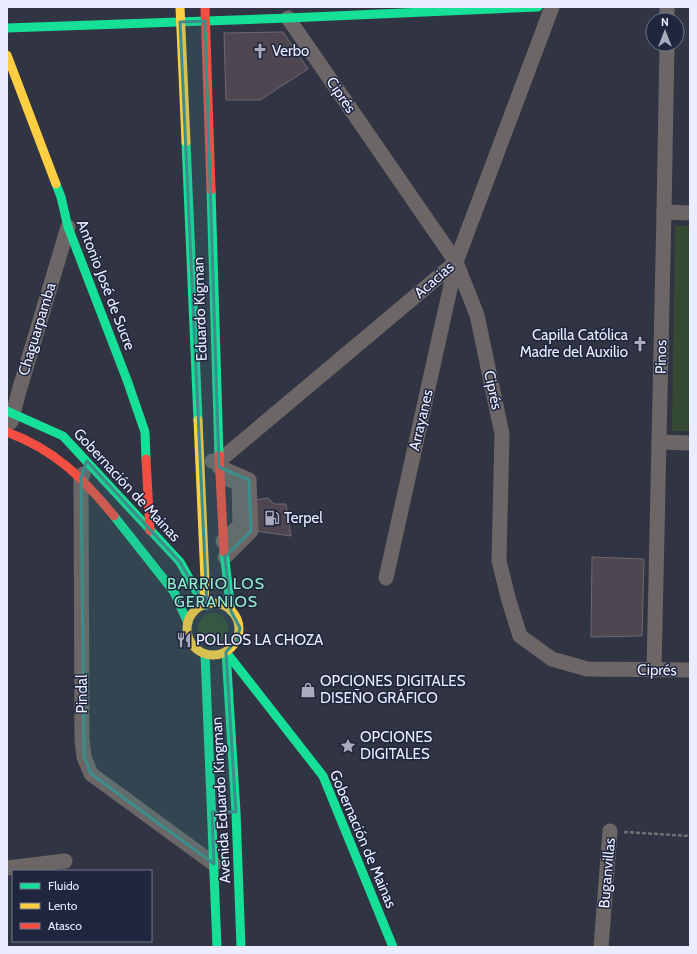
<svg xmlns="http://www.w3.org/2000/svg" width="697" height="954" viewBox="0 0 697 954" font-family="Cabin,sans-serif">
	<style>
		.green { fill: #344a33 }
		.building { fill: #4e4650; stroke: #6e6871 }
		.lines { fill: none; stroke-linecap: round; stroke-linejoin: round }
		.path { stroke: #727073; stroke-width: 2.5; stroke-dasharray: 4 2; stroke-linecap: butt }
		.street { stroke: #6c6666; stroke-width: 15 }
		.fast { stroke: #16e098; stroke-width: 9 }
		.slow { stroke: #ffcf43; stroke-width: 9 }
		.jam { stroke: #f24e42; stroke-width: 9 }
		.marked { fill: #3b8e8b; fill-opacity: 0.2; stroke: #3b8e8b; stroke-width: 3; stroke-linejoin: round }
		.labels { text-anchor: middle; dominant-baseline: central; stroke-width: 3; stroke-linejoin: round; paint-order: stroke }
		.poi-label { font-size: 15px; fill: #e9edfe; stroke: #21263f; text-anchor: start }
		.street-label { font-size: 15px; fill: #e9edfe; stroke: #21263f }
		.neighbourhood-label { font-size: 16px; letter-spacing: 1px; fill: #95eeca; stroke: #21263f }
	</style>
	<rect width="100%" height="100%" fill="#313442"/>
	<g class="green">
		<path d="M675,226H690V431H672Z"/>
		<circle cx="213" cy="628" r="15"/>
	</g>
	<g class="building">
		<path d="M283,32L308,69L260,100H226L224,33Z"/>
		<path d="M268,498L274,504H286L291,536L255,531V500Z"/>
		<path d="M592,557L644,559L642,636L591,637Z"/>
	</g>
	<g class="lines">
		<path class="path" d="M624,832L690,836"/>
		<g class="street">
			<path d="M288,18L456,262L477,315L502,434L499,561L509,601L520,636L552,659L587,669L690,670"/>
			<path d="M667,20V7"/>
			<path d="M664,212L690,213"/>
			<path d="M11,422L19,391L68,227"/>
			<path d="M659,442L690,443"/>
			<path d="M212,461H219L456,262L552,7"/>
			<path d="M219,467L249,480L251,531L225,557"/>
			<path d="M83,474L81,477L82,740L84,757L91,774L214,864"/>
			<path d="M223,541L240,525L239,483L224,478"/>
			<path d="M386,578L456,262"/>
			<path d="M654,670L664,212L667,44"/>
			<path d="M7,868L65,861"/>
			<path d="M601,947L610,831"/>
		</g>
		<g class="fast">
			<path d="M7,28L288,18L538,7"/>
			<path d="M186,142L198,420"/>
			<path d="M56,184L61,197L68,227L127,380L145,432L146,459"/>
			<path d="M211,190L219,455"/>
			<path d="M7,411L63,436L180,562L204,605"/>
			<path d="M114,516L174,592L188,623"/>
			<path d="M224,552L231,611"/>
			<path d="M226,652L323,776L393,947"/>
			<path d="M226,652L236,812L241,947"/>
			<path d="M205,654L217,947"/>
		</g>
		<g class="slow">
			<path d="M180,7L186,142"/>
			<path d="M7,55L56,184"/>
			<path d="M198,420L205,580L204,605"/>
			<circle cx="213" cy="629" r="26"/>
		</g>
		<g class="jam">
			<path d="M205,7L211,190"/>
			<path d="M7,432C55,450 82,477 114,516"/>
			<path d="M219,455L224,552"/>
			<path d="M146,459L150,531"/>
		</g>
	</g>
	<path class="marked" d="M205,21L219,467L249,480L251,531L225,557L231,611L240,628L237,640L226,652L236,812H212L214,864L91,774L84,757L81,477L87,461L180,562L207,609L180,22Z"/>
	<defs>
		<g id="church-bare" transform="scale(1.2)"><path d="M-1.2-6h2.4v3.5h3.3v2.4h-3.3V6h-2.4V-.1h-3.3v-2.4h3.3Z" fill="#a9acbc" stroke="#21263f" stroke-width="2.5" paint-order="stroke"/></g>
		<g id="fuel-bare" transform="scale(1.2)"><path d="M-5.5-6h7V0h2V4h1.3V-2.5L3-4.5l.8-.8L6-3V5H2.5V1h-1V6h-7ZM-4.2-4.7v3.2H.2V-4.7Z" fill="#a9acbc" stroke="#21263f" stroke-width="2.5" paint-order="stroke"/></g>
		<g id="restaurant-bare" transform="scale(1.2)"><path d="M-5-6h1v4h1v-4h1v4h1v-4h1v5L-1.5 .5V6h-2V.5L-5-1ZM5-6V6H3V1.5H1.5Q1.5-4 5-6Z" fill="#a9acbc" stroke="#21263f" stroke-width="2.5" paint-order="stroke"/></g>
		<g id="shop-bare" transform="scale(1.2)"><path d="M-5-2.5h2.3a2.7 3.5 0 0 1 5.4 0H5L5.5 6h-11ZM-1.5-2.5h3a1.5 2.3 0 0 0-3 0Z" fill="#a9acbc" stroke="#21263f" stroke-width="2.5" paint-order="stroke"/></g>
		<g id="sight-bare" transform="scale(1.2)"><path d="M0-6L1.8-2.2L6-1.7L2.9 1.2L3.7 5.4L0 3.3L-3.7 5.4L-2.9 1.2L-6-1.7L-1.8-2.2Z" fill="#a9acbc" stroke="#21263f" stroke-width="2.5" paint-order="stroke"/></g>
	</defs>
	<g fill-rule="evenodd">
		<use href="#church-bare" x="260" y="51"/>
		<use href="#church-bare" x="640" y="344"/>
		<use href="#fuel-bare" x="272" y="518"/>
		<use href="#restaurant-bare" x="184" y="640"/>
		<use href="#shop-bare" x="308" y="690"/>
		<use href="#sight-bare" x="348" y="746"/>
	</g>
	<g class="labels">
		<g class="poi-label">
			<text x="272" y="51">Verbo</text>
			<text x="628" y="335" text-anchor="end">Capilla Católica<tspan x="628" dy="17">Madre del Auxilio</tspan></text>
			<text x="284" y="518">Terpel</text>
			<text x="196" y="640">POLLOS LA CHOZA</text>
			<text x="320" y="681">OPCIONES DIGITALES<tspan x="320" dy="17">DISEÑO GRÁFICO</tspan></text>
			<text x="360" y="737">OPCIONES<tspan x="360" dy="17">DIGITALES</tspan></text>
		</g>
		<g class="street-label">
			<text transform="translate(341 95) rotate(56)">Ciprés</text>
			<text transform="translate(434 280) rotate(-41)">Acacias</text>
			<text transform="translate(106 285) rotate(69)">Antonio José de Sucre</text>
			<text transform="translate(200 309) rotate(-92)">Eduardo Kigman</text>
			<text transform="translate(37 329) rotate(-73)">Chaguarpamba</text>
			<text transform="translate(661 357) rotate(-89)">Pinos</text>
			<text transform="translate(493 390) rotate(78)">Ciprés</text>
			<text transform="translate(421 420) rotate(-77)">Arrayanes</text>
			<text transform="translate(127 485) rotate(47)">Gobernación de Mainas</text>
			<text transform="translate(657 670) rotate(1)">Ciprés</text>
			<text transform="translate(82 694) rotate(-90)">Pindal</text>
			<text transform="translate(221 800) rotate(-93)">Avenida Eduardo Kingman</text>
			<text transform="translate(363 839) rotate(67)">Gobernación de Mainas</text>
			<text transform="translate(607 873) rotate(-85)">Buganvillas</text>
		</g>
		<g class="neighbourhood-label">
			<text x="216" y="583">BARRIO LOS<tspan x="216" dy="18">GERANIOS</tspan></text>
		</g>
	</g>
	<rect width="697" height="954" fill="none" stroke="#e9edfe" stroke-width="16"/>
	<rect x="12" y="870" width="140" height="72" fill="#21263f" stroke="#71768b"/>
	<rect x="20" y="883" width="20" height="6" fill="#16e098" stroke="#71768b"/>
	<text x="48" y="890" font-size="12" fill="#e9edfe">Fluido</text>
	<rect x="20" y="903" width="20" height="6" fill="#ffcf43" stroke="#71768b"/>
	<text x="48" y="910" font-size="12" fill="#e9edfe">Lento</text>
	<rect x="20" y="923" width="20" height="6" fill="#f24e42" stroke="#71768b"/>
	<text x="48" y="930" font-size="12" fill="#e9edfe">Atasco</text>
	<g transform="translate(665 32)"><circle r="19" fill="#21263f" stroke="#71768b"/>
	<path d="M0-3L7 15L0 10L-7 15Z" fill="#a9acbc"/>
	<text y="-6" font-size="11" font-weight="bold" text-anchor="middle" fill="#e9edfe">N</text>
	</g>
</svg>
